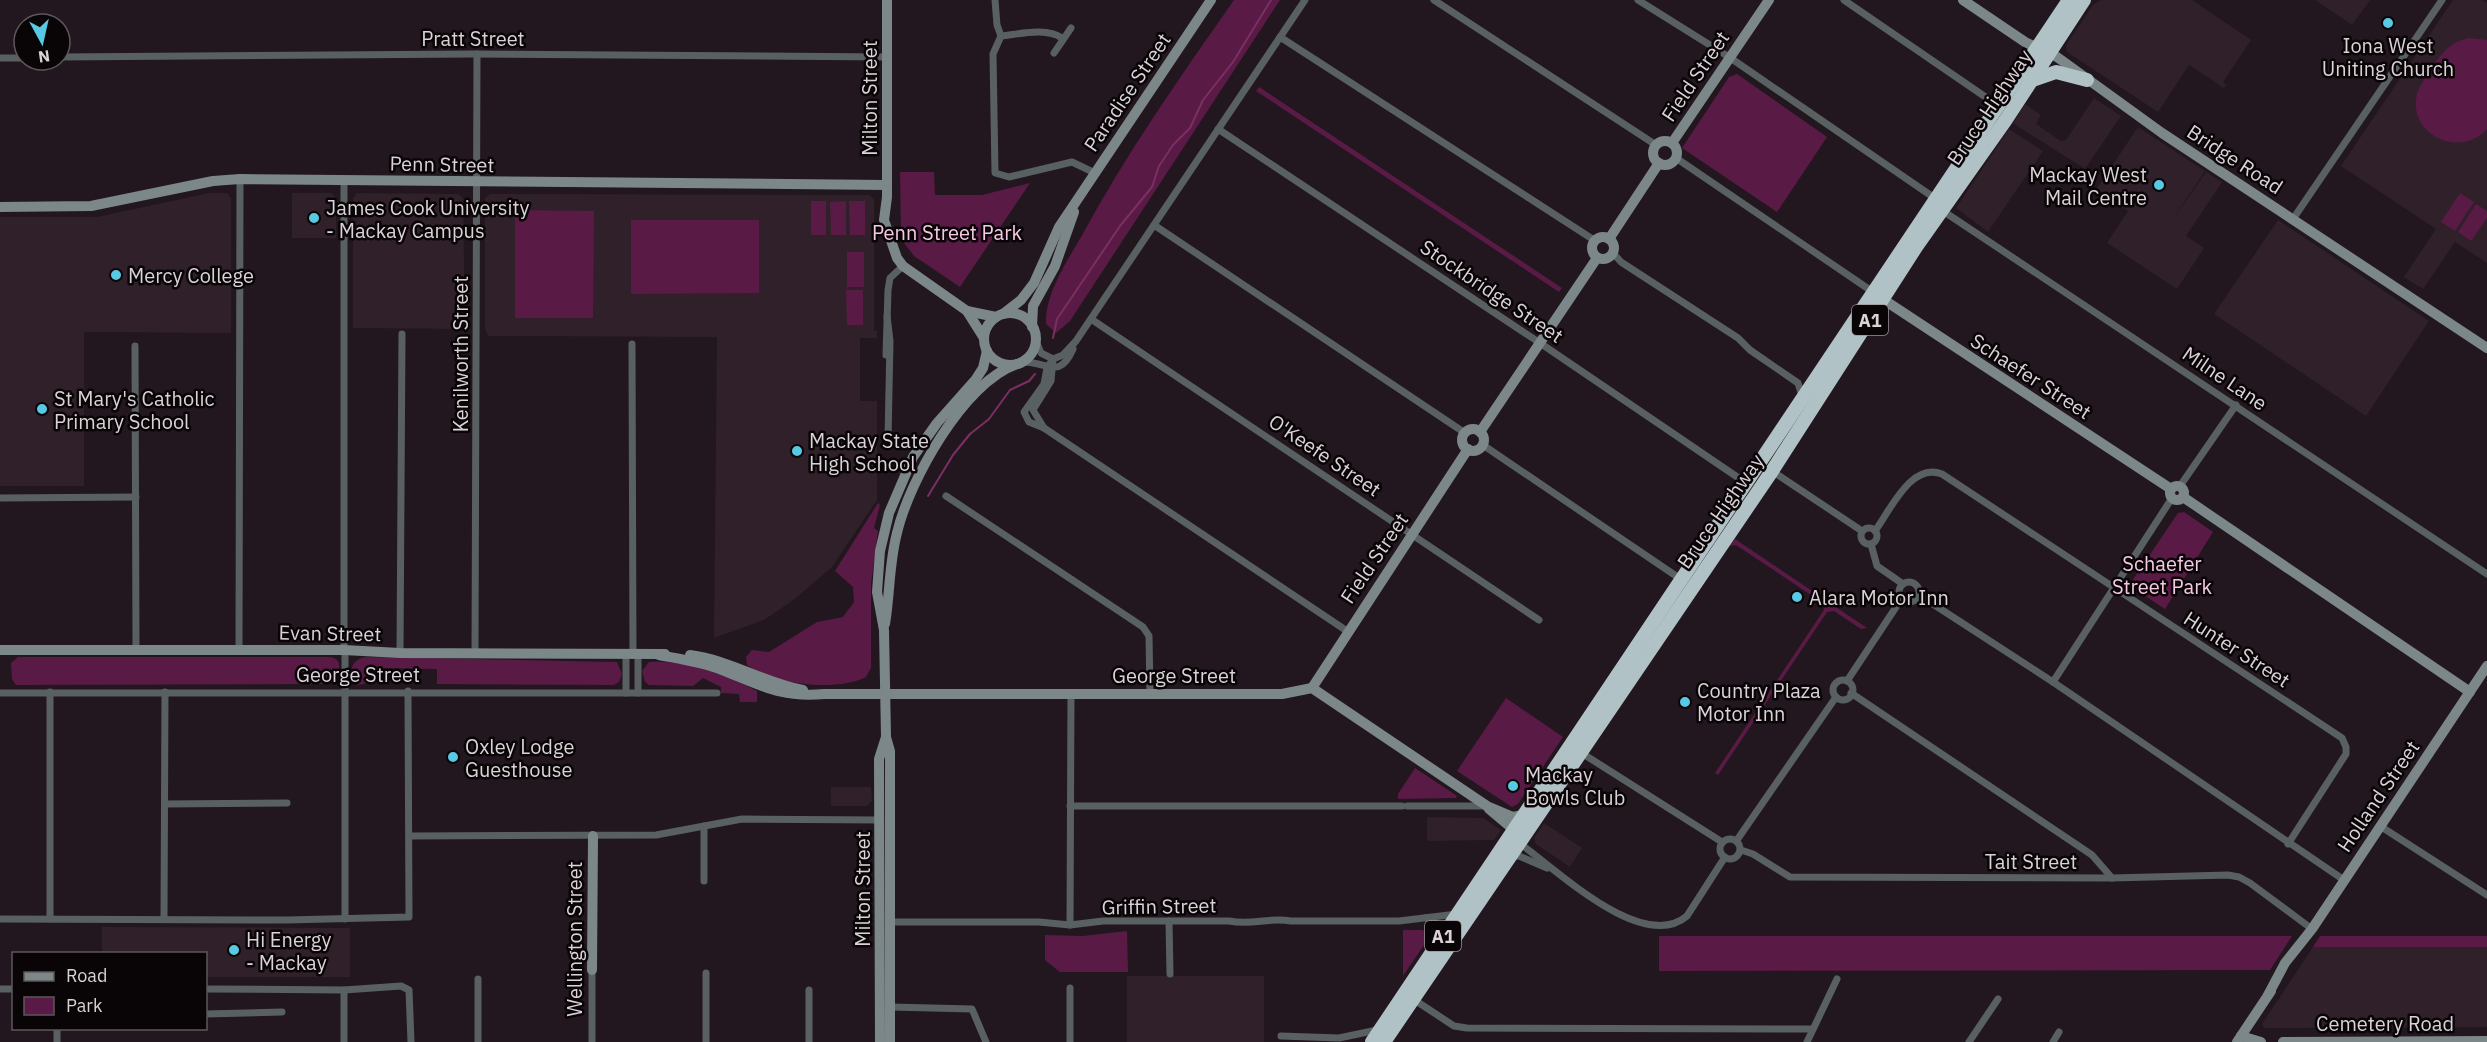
<svg xmlns="http://www.w3.org/2000/svg" width="2487" height="1042" viewBox="0 0 2487 1042" font-family="'IBM Plex Sans',sans-serif">
	<style>
		.built { fill: #2f202a }
		.green { fill: #5a1a46 }
		.lines { fill: none; stroke-linecap: round; stroke-linejoin: round }
		.stream { stroke: #7b2f63; stroke-width: 2 }
		.street { stroke: #596062; stroke-width: 7 }
		.secondary { stroke: #7c878a; stroke-width: 10 }
		.highway { stroke: #b0c2c6; stroke-width: 14 }
		.poi-dot { fill: #57c9e3; stroke: #090507; stroke-width: 2 }
		.labels { text-anchor: middle; dominant-baseline: central; stroke-width: 5; stroke-linejoin: round; paint-order: stroke }
		.shield { fill: #090507; stroke: #9b9499; stroke-width: 1.5 }
		.shield-label { font-size: 18px; font-weight: bold; fill: #dad2d7 }
		.street-label { font-size: 20px; fill: #dad2d7; stroke: #090507 }
		.poi-label { font-size: 20px; fill: #dad2d7; stroke: #090507; text-anchor: start }
		.park-label { font-size: 20px; fill: #f6c9e3; stroke: #090507 }
	</style>
	<rect width="100%" height="100%" fill="#22171e"/>
	<g class="built">
		<path d="M2101,0H2192L2251,40L2223,82L2226,85L2224,88L2189,65L2158,112L2067,52L2066,45L2093,5Z"/>
		<path d="M2315,0H2370L2352,25Z"/>
		<path d="M2453,0H2483L2487,3V263L2455,242L2423,289L2404,277L2436,229L2341,166Z"/>
		<path d="M2094,98L2121,116L2085,169L2013,123L2025,104L2041,115L2036,124L2061,141L2066,140Z"/>
		<path d="M2138,127L2205,171L2169,225L2206,172L2222,182L2186,236L2204,248L2177,289L2107,243L2128,211L2096,190Z"/>
		<path d="M2009,129L2043,151L1988,232L1956,208Z"/>
		<path d="M209,193H227L231,198V333L84,332V486H0V217H97Z"/>
		<path d="M292,193H331L336,198V238H292Z"/>
		<path d="M357,193L458,194L463,198L465,329L353,328V198Z"/>
		<path d="M490,194L869,195L874,199V331H877V338H860V401H877V500L832,567L795,599L764,620L714,638L717,337L488,336L485,329V198Z"/>
		<path d="M2278,220L2429,321L2366,416L2214,314Z"/>
		<path d="M831,787H871L872,801L867,806H831Z"/>
		<path d="M1427,817L1483,818L1501,830L1494,840L1427,841Z"/>
		<path d="M1544,823L1582,848L1570,867L1536,844L1534,838Z"/>
		<path d="M102,927L350,928V977H206V954L102,953Z"/>
		<path d="M2313,947H2487V1027L2264,1028L2262,1024Z"/>
		<rect x="1127" y="976" width="137" height="66"/>
	</g>
	<g class="green">
		<path d="M1234,0H1280L1070,321L1056,333L1046,324C1045,294 1066,263 1081,237C1126,154 1180,77 1234,0Z"/>
		<path d="M2468,38L2487,40V129C2460,159 2407,135 2417,94C2420,84 2428,74 2433,66C2443,51 2451,42 2468,38Z"/>
		<path d="M1737,74L1827,137L1777,212L1682,148L1729,77Z"/>
		<path d="M1259,87L1562,288L1559,292L1256,91Z"/>
		<path d="M900,172H934L935,195H982L1030,183L960,287L914,256L901,239Z"/>
		<path d="M2460,193L2474,202L2455,231L2441,222Z"/>
		<rect x="811" y="201" width="15" height="34"/>
		<path d="M846,201V235H831L830,202Z"/>
		<path d="M849,201H865V235H850Z"/>
		<path d="M2476,204L2487,211V218L2471,241L2458,232Z"/>
		<path d="M515,210L594,211L593,318H515Z"/>
		<path d="M631,220H759V293L631,294Z"/>
		<rect x="847" y="252" width="17" height="35"/>
		<path d="M846,290H863V325H847Z"/>
		<path d="M878,503L880,505L874,528L878,531L871,584V668L866,677C838,692 773,685 747,665L746,657L752,650L769,652L817,622L843,617L854,602L853,587L835,571Z"/>
		<path d="M2184,512L2213,532L2165,609L2133,588L2132,581L2178,513Z"/>
		<path d="M1735,539L1867,628L1861,629L1834,611L1827,612L1718,775L1715,773L1824,610L1823,603L1736,545L1730,546Z"/>
		<path d="M18,657H330C339,658 340,664 339,672L322,684L16,685L12,679L11,663Z"/>
		<path d="M366,657L617,662L622,674L619,682L614,685L437,684V669L370,668L368,683L358,685L352,680C349,668 353,659 366,657Z"/>
		<path d="M649,662C688,660 723,674 757,691V702H740L739,694L721,693V687L703,678L693,686L649,685L645,682L642,671Z"/>
		<path d="M1506,698L1563,737L1518,804L1512,807L1457,771Z"/>
		<path d="M1415,768L1457,796L1456,798L1398,799V794Z"/>
		<path d="M1403,930H1423L1428,939L1403,976Z"/>
		<path d="M1127,931L1128,972H1060L1045,960V935L1083,936Z"/>
		<path d="M1659,936H2292L2270,970L1659,971Z"/>
		<path d="M2320,936H2487V947H2313Z"/>
	</g>
	<g class="lines">
		<g class="stream">
			<path d="M1053,338L1057,319L1120,226L1152,187L1159,166L1173,145L1190,128L1203,100L1233,62L1271,0"/>
			<path d="M928,496L953,455L970,434L989,419L1010,390L1029,381L1035,374"/>
		</g>
		<g class="street">
			<path d="M995,0L997,25L1001,36L993,54L995,173L1009,177L1072,162L1095,173"/>
			<path d="M1434,0L1656,145"/>
			<path d="M1638,0L1729,57L1936,199"/>
			<path d="M1844,0L2000,107"/>
			<path d="M1001,36C1020,34 1046,27 1062,38"/>
			<path d="M1280,37L1594,240"/>
			<path d="M1054,53L1071,28"/>
			<path d="M60,57L473,54L887,57"/>
			<path d="M0,58H24"/>
			<path d="M1218,129L1540,343L1746,483"/>
			<path d="M1676,158L1873,292"/>
			<path d="M1943,211L2487,574"/>
			<path d="M2293,219L2442,0"/>
			<path d="M1154,225L1465,433"/>
			<path d="M1613,253L1621,262L1738,338L1750,350L1798,383L1802,396"/>
			<path d="M887,316L890,341L888,439"/>
			<path d="M1091,319L1539,620"/>
			<path d="M1036,341L1041,353L1053,359L1063,355L1076,341L1305,0"/>
			<path d="M632,344L633,655"/>
			<path d="M135,346L136,649"/>
			<path d="M886,355L888,290L890,278L903,266"/>
			<path d="M1053,359L1051,381L1033,410L1044,428L1347,631"/>
			<path d="M1022,362C1047,361 1059,381 1073,349"/>
			<path d="M1044,428L1029,422L1024,412L1044,384L1047,368L1053,359"/>
			<path d="M1483,445L1682,580"/>
			<path d="M1772,471L1862,531"/>
			<path d="M2180,486L2236,405"/>
			<path d="M946,496L1143,627L1149,636L1150,694"/>
			<path d="M0,498L136,497"/>
			<circle cx="1869" cy="536" r="8"/>
			<path d="M1875,531C1891,509 1911,462 1942,474L2342,738L2346,747V754L2288,844"/>
			<path d="M1871,544L1877,566L1903,584"/>
			<circle cx="1909" cy="592" r="10"/>
			<path d="M1919,595L2053,682L2344,880"/>
			<path d="M239,650L240,179"/>
			<path d="M344,650V181"/>
			<path d="M345,650V919"/>
			<path d="M400,653L402,334"/>
			<path d="M475,654L477,54"/>
			<circle cx="1843" cy="690" r="10"/>
			<path d="M1847,681L1902,598"/>
			<path d="M2053,682L2172,498"/>
			<path d="M0,693H717"/>
			<path d="M626,693V655"/>
			<path d="M638,693V655"/>
			<path d="M1851,693L2092,855L2112,878"/>
			<path d="M1580,752L1722,842"/>
			<path d="M165,804L287,803"/>
			<path d="M1070,806H1402"/>
			<path d="M1407,806H1485"/>
			<path d="M704,826V881"/>
			<path d="M2380,826L2487,895"/>
			<path d="M410,836L656,835L742,819L879,820"/>
			<circle cx="1730" cy="849" r="10"/>
			<path d="M1737,840L1836,697"/>
			<path d="M1519,843C1555,868 1642,954 1687,916L1725,857"/>
			<path d="M1741,850L1753,854L1790,877L2112,878L2228,875L2239,877L2250,883L2312,929"/>
			<path d="M1511,856H1519L1547,868"/>
			<path d="M1426,918L1437,924L1441,938"/>
			<path d="M0,919L287,920L409,917L408,691"/>
			<path d="M50,919V692"/>
			<path d="M164,919L165,692"/>
			<path d="M1169,921L1170,974"/>
			<path d="M891,922H1039L1070,925L1103,921H1229C1254,926 1265,917 1291,921H1399L1457,914"/>
			<path d="M1070,925L1071,694"/>
			<path d="M478,979V1042"/>
			<path d="M1070,988V1042"/>
			<path d="M0,989H14"/>
			<path d="M206,989L344,990L401,986L409,990L411,1042"/>
			<path d="M344,990V1042"/>
			<path d="M1413,999L1454,1026L1467,1028L1813,1029"/>
			<path d="M891,1007L972,1009L986,1042"/>
			<path d="M206,1014L282,1012"/>
			<path d="M1281,1036L1339,1038L1377,1030"/>
			<path d="M57,1042V1028"/>
			<path d="M592,1042V970"/>
			<path d="M706,1042V973"/>
			<path d="M809,1042V990"/>
			<path d="M1807,1042L1837,979"/>
			<path d="M1969,1042L1998,999"/>
			<path d="M2053,1042L2059,1032"/>
		</g>
		<g class="secondary">
			<path d="M887,0V197L884,220L897,258L903,266L967,311L984,338"/>
			<path d="M1963,0L2025,42L2057,57L2162,133L2487,348"/>
			<circle cx="1665" cy="153" r="12"/>
			<path d="M1672,143L1769,0"/>
			<path d="M0,207L91,206L213,181L240,179L887,185"/>
			<circle cx="1603" cy="248" r="11"/>
			<path d="M1609,239L1659,163"/>
			<path d="M1878,296L2171,489"/>
			<path d="M967,311L996,317"/>
			<circle cx="1010" cy="339" r="26"/>
			<path d="M1003,314L1021,300L1034,283L1059,227L1211,0"/>
			<path d="M1032,327L1033,306L1055,266L1074,212"/>
			<circle cx="1473" cy="440" r="11"/>
			<path d="M1480,432L1597,258"/>
			<circle cx="2177" cy="493" r="7"/>
			<path d="M2183,497L2470,692"/>
			<path d="M885,624C890,594 889,563 897,533C909,481 964,382 1017,364"/>
			<path d="M0,650H344L400,653L665,654"/>
			<path d="M659,655C680,659 702,662 722,670C761,685 780,698 824,694H1282L1312,688L1487,806L1513,817L1523,815"/>
			<path d="M690,655C730,660 764,683 803,690"/>
			<path d="M1312,688L1468,449"/>
			<path d="M1489,809L1514,830"/>
			<path d="M592,970L593,836"/>
			<path d="M2268,995L2285,963L2312,929L2487,666"/>
			<path d="M2241,1036L2261,1042"/>
			<path d="M880,1042L879,759L886,737"/>
			<path d="M890,1042V751L886,737L884,630L877,592L880,551L889,513L913,457L937,423L976,379L983,368L987,351"/>
			<path d="M2237,1042L2271,991"/>
			<path d="M2283,1042L2487,1041"/>
		</g>
		<g class="highway">
			<path d="M2030,81L2056,72L2087,80"/>
			<path d="M1372,1042L2069,0"/>
			<path d="M1384,1042L1772,471L1916,247L2005,121L2084,0"/>
		</g>
	</g>
	<g class="poi-dot">
		<circle cx="2388" cy="23" r="6"/>
		<circle cx="2159" cy="185" r="6"/>
		<circle cx="314" cy="218" r="6"/>
		<circle cx="116" cy="275" r="6"/>
		<circle cx="42" cy="409" r="6"/>
		<circle cx="797" cy="451" r="6"/>
		<circle cx="1797" cy="597" r="6"/>
		<circle cx="1685" cy="702" r="6"/>
		<circle cx="453" cy="757" r="6"/>
		<circle cx="1513" cy="786" r="6"/>
		<circle cx="234" cy="950" r="6"/>
	</g>
	<g class="labels">
		<g class="shield">
			<rect x="1852" y="305" width="36" height="30" rx="4.5"/>
			<rect x="1425" y="921" width="36" height="30" rx="4.5"/>
		</g>
		<g class="shield-label">
			<text x="1870" y="320">A1</text>
			<text x="1443" y="936">A1</text>
		</g>
		<g class="street-label">
			<text x="473" y="38">Pratt Street</text>
			<text transform="translate(1695 76) rotate(-56)">Field Street</text>
			<text transform="translate(1127 92) rotate(-56)">Paradise Street</text>
			<text transform="translate(869 98) rotate(-90)">Milton Street</text>
			<text transform="translate(1989 107) rotate(-56)">Bruce Highway</text>
			<text transform="translate(2235 159) rotate(33)">Bridge Road</text>
			<text transform="translate(442 164) rotate(1)">Penn Street</text>
			<text transform="translate(1492 291) rotate(34)">Stockbridge Street</text>
			<text transform="translate(460 354) rotate(-90)">Kenilworth Street</text>
			<text transform="translate(2031 376) rotate(33)">Schaefer Street</text>
			<text transform="translate(2225 378) rotate(34)">Milne Lane</text>
			<text transform="translate(1325 455) rotate(34)">O'Keefe Street</text>
			<text transform="translate(1720 511) rotate(-55)">Bruce Highway</text>
			<text transform="translate(1374 558) rotate(-56)">Field Street</text>
			<text transform="translate(330 633) rotate(1)">Evan Street</text>
			<text transform="translate(2237 649) rotate(33)">Hunter Street</text>
			<text x="358" y="674">George Street</text>
			<text x="1174" y="675">George Street</text>
			<text transform="translate(2378 796) rotate(-56)">Holland Street</text>
			<text x="2031" y="861">Tait Street</text>
			<text transform="translate(862 889) rotate(-90)">Milton Street</text>
			<text transform="translate(1159 906) rotate(-1)">Griffin Street</text>
			<text transform="translate(574 939) rotate(-90)">Wellington Street</text>
			<text x="2385" y="1023">Cemetery Road</text>
		</g>
		<g class="poi-label">
			<text x="2388" y="45" text-anchor="middle">Iona West<tspan x="2388" dy="23">Uniting Church</tspan></text>
			<text x="2147" y="174" text-anchor="end">Mackay West<tspan x="2147" dy="23">Mail Centre</tspan></text>
			<text x="326" y="207">James Cook University<tspan x="326" dy="23">- Mackay Campus</tspan></text>
			<text x="128" y="275">Mercy College</text>
			<text x="54" y="398">St Mary's Catholic<tspan x="54" dy="23">Primary School</tspan></text>
			<text x="809" y="440">Mackay State<tspan x="809" dy="23">High School</tspan></text>
			<text x="1809" y="597">Alara Motor Inn</text>
			<text x="1697" y="690">Country Plaza<tspan x="1697" dy="23">Motor Inn</tspan></text>
			<text x="465" y="746">Oxley Lodge<tspan x="465" dy="23">Guesthouse</tspan></text>
			<text x="1525" y="774">Mackay<tspan x="1525" dy="23">Bowls Club</tspan></text>
			<text x="246" y="939">Hi Energy<tspan x="246" dy="23">- Mackay</tspan></text>
		</g>
		<g class="park-label">
			<text x="947" y="232">Penn Street Park</text>
			<text x="2162" y="563">Schaefer<tspan x="2162" dy="23">Street Park</tspan></text>
		</g>
	</g>
	<rect x="12" y="952" width="195" height="78" fill="#090507" stroke="#5d575a" stroke-width="1.5"/>
	<rect x="24" y="972" width="30" height="9" fill="#7c878a" stroke="#5d575a" stroke-width="1.5"/>
	<text x="66" y="982" font-size="18" fill="#dad2d7">Road</text>
	<rect x="24" y="997" width="30" height="18" fill="#5a1a46" stroke="#5d575a" stroke-width="1.5"/>
	<text x="66" y="1012" font-size="18" fill="#dad2d7">Park</text>
	<g transform="translate(42 42) rotate(172)"><circle r="28" fill="#090507" stroke="#5d575a" stroke-width="1.5"/>
	<path d="M0-4.5L10 22L0 15L-10 22Z" fill="#57c9e3"/>
	<text y="-9" font-size="16" font-weight="bold" text-anchor="middle" fill="#dad2d7">N</text>
	</g>
</svg>
